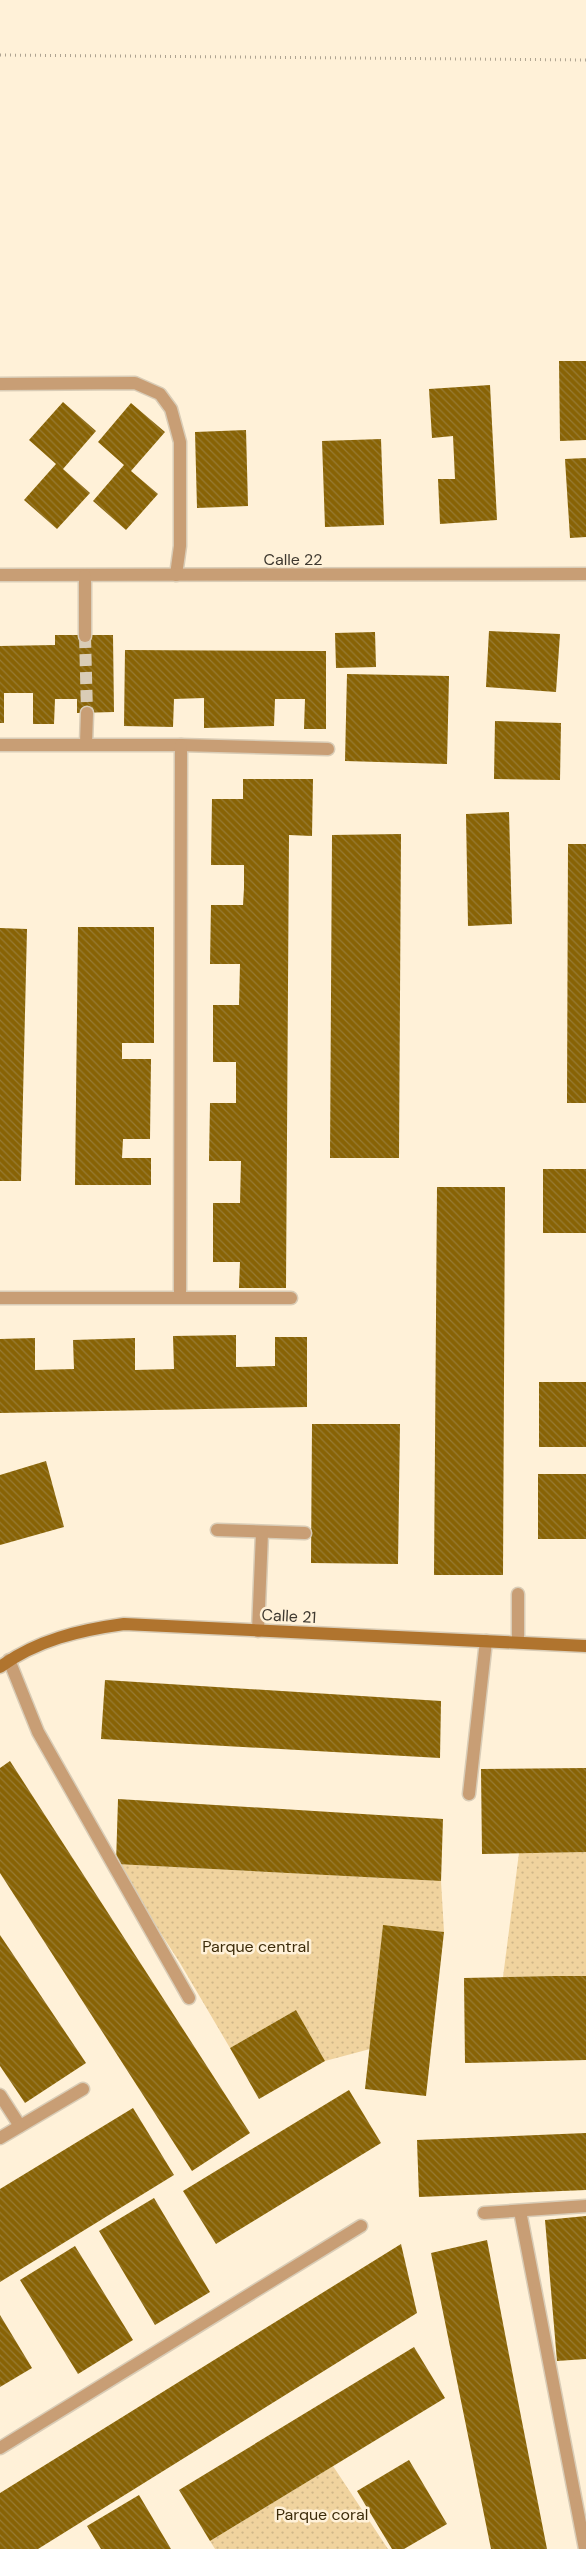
<svg xmlns="http://www.w3.org/2000/svg" width="586" height="2549" viewBox="0 0 586 2549" font-family="'DM Sans',sans-serif">
	<style>
		.park { fill: url(#park-dots) }
		.building { fill: url(#building-back-hatch) }
		.lines { fill: none; stroke-linecap: round; stroke-linejoin: round }
		.street-tunnel { stroke: #d9ccb6; stroke-width: 12; stroke-dasharray: 12 6; stroke-linecap: butt }
		.lane-casing { stroke: #d9ccb6; stroke-width: 15 }
		.street-casing { stroke: #d9ccb6; stroke-width: 15 }
		.secondary-casing { stroke: #d9ccb6; stroke-width: 15 }
		.path { stroke: #aea391; stroke-width: 3; stroke-dasharray: 1 4; stroke-linecap: butt }
		.lane { stroke: #c89e75; stroke-width: 12 }
		.street { stroke: #c89e75; stroke-width: 12 }
		.secondary { stroke: #b0742e; stroke-width: 12 }
		.labels { text-anchor: middle; dominant-baseline: central; stroke-width: 5; stroke-linejoin: round; paint-order: stroke }
		.street-label { font-size: 16px; fill: #3f3930; stroke: #fff1d8 }
		.park-label { font-size: 16px; fill: #3d2c0a; stroke: #fff1d8 }
	</style>
	<defs>
		<pattern id="park-dots" width="8" height="8" patternUnits="userSpaceOnUse" patternTransform="scale(1.25)"><rect width="8" height="8" fill="#f0d39e"/><path d="M2 2h.1M6 6h.1" fill="none" stroke="#cfb688" stroke-width="1.8" stroke-linecap="round"/></pattern>
		<pattern id="building-back-hatch" width="6" height="6" patternUnits="userSpaceOnUse" patternTransform="scale(1.25)"><rect width="6" height="6" fill="#886305"/><path d="M-1 5l2 2M0 0l6 6M5-1l2 2" fill="none" stroke="#977b34"/></pattern>
	</defs>
	<rect width="100%" height="100%" fill="#fff1d8"/>
	<g class="park">
		<path d="M586,1852V1976L503,1977L519,1853Z"/>
		<path d="M116,1864L441,1881L444,1932L383,1926L370,2049L325,2061L296,2010L230,2048L180,1963Z"/>
		<path d="M333,2466L388,2549H215L210,2541Z"/>
	</g>
	<g class="building">
		<path d="M559,361H586V440L560,441Z"/>
		<path d="M490,385L497,520L440,524L438,479H455L453,436L432,438L429,389Z"/>
		<path d="M63,402L96,431L63,469L90,493L57,529L24,500L56,464L29,440Z"/>
		<path d="M131,403L165,432L131,471L158,494L126,530L93,501L124,465L98,442Z"/>
		<path d="M246,430L248,506L197,508L195,432Z"/>
		<path d="M381,439L384,525L325,527L322,441Z"/>
		<path d="M586,458V537L570,538L565,459Z"/>
		<path d="M489,631L560,634L556,692L486,687Z"/>
		<path d="M375,632L376,667L336,668L335,633Z"/>
		<path d="M55,635H113L114,712L77,713V699H55L54,724H33V693H4V723H0V646L55,645Z"/>
		<path d="M125,650L326,651V729H304L305,699H275L274,726L204,728V698L174,699L173,727L124,726Z"/>
		<path d="M347,674L449,676L447,764L345,761Z"/>
		<path d="M495,721L561,723L560,780L494,779Z"/>
		<path d="M243,779H313L312,836L289,835L286,1288H239L240,1262H213V1203H240L241,1161H209L210,1103H236V1062H213V1005H239L240,964H210L211,905H243L244,888V865H211L212,799H243Z"/>
		<path d="M509,812L512,924L468,926L466,814Z"/>
		<path d="M401,834L399,1158H330L332,835Z"/>
		<path d="M568,844H586V1103H567Z"/>
		<path d="M78,927H154V1043H122V1059H151L150,1139H123L122,1158H151V1185H75Z"/>
		<path d="M0,928L27,929L21,1181H0Z"/>
		<rect x="543" y="1169" width="43" height="64"/>
		<path d="M437,1187H505L503,1575H434Z"/>
		<path d="M236,1335V1367L275,1366V1337H307V1407L0,1413V1339L35,1338V1370L74,1369L73,1340L135,1338V1370L174,1369L173,1336Z"/>
		<rect x="539" y="1382" width="47" height="65"/>
		<path d="M312,1424H400L398,1564L311,1563Z"/>
		<path d="M46,1461L64,1527L0,1545V1475Z"/>
		<rect x="538" y="1474" width="48" height="65"/>
		<path d="M105,1680L441,1701L440,1758L101,1739Z"/>
		<path d="M10,1761L250,2133L192,2171L0,1873V1768Z"/>
		<path d="M586,1768V1852L482,1854L481,1769Z"/>
		<path d="M118,1799L443,1819L441,1881L116,1864Z"/>
		<path d="M383,1925L444,1932L426,2096L365,2089Z"/>
		<path d="M0,1935L86,2063L25,2103L0,2066Z"/>
		<path d="M555,1976H586V2060L465,2063L464,1978Z"/>
		<path d="M296,2010L325,2061L259,2099L230,2048Z"/>
		<path d="M349,2090L381,2143L216,2244L183,2191Z"/>
		<path d="M133,2108L174,2175L0,2282V2189Z"/>
		<path d="M586,2133V2190L419,2197L417,2140Z"/>
		<path d="M154,2198L210,2292L155,2325L99,2231Z"/>
		<path d="M586,2216V2359L557,2361L545,2220Z"/>
		<path d="M487,2240L515,2386L547,2549H491L431,2253Z"/>
		<path d="M401,2244L417,2313L38,2549H0V2493Z"/>
		<path d="M75,2246L133,2340L78,2374L20,2280Z"/>
		<path d="M0,2315L32,2368L0,2387Z"/>
		<path d="M414,2347L445,2398L210,2541L179,2490Z"/>
		<path d="M409,2460L447,2524L404,2549H392L357,2491Z"/>
		<path d="M139,2495L171,2549H101L87,2526Z"/>
	</g>
	<g class="lines">
		<path class="street-tunnel" d="M85,636L87,713"/>
		<g class="lane-casing">
			<g id="lane">
				<path d="M217,1530L305,1533"/>
				<path d="M518,1594V1642"/>
				<path d="M258,1631L262,1533"/>
				<path d="M9,1660L38,1732L189,1998"/>
				<path d="M469,1794L486,1641"/>
				<path d="M0,2095L20,2126"/>
				<path d="M0,2138L83,2089"/>
				<path d="M520,2211L585,2549"/>
				<path d="M484,2213L586,2206"/>
				<path d="M0,2448L361,2226"/>
			</g>
		</g>
		<g class="street-casing">
			<g id="street">
				<path d="M0,384L135,383L160,394L171,409L180,442V546L176,575"/>
				<path d="M0,575L586,574"/>
				<path d="M85,576V636"/>
				<path d="M86,744L87,713"/>
				<path d="M0,745H181L328,749"/>
				<path d="M180,1296L181,745"/>
				<path d="M0,1298H291"/>
			</g>
		</g>
		<g class="secondary-casing">
			<path id="secondary" d="M0,1667C37,1640 80,1630 124,1624L586,1646"/>
		</g>
		<path class="path" d="M0,55L586,60"/>
		<use href="#lane" class="lane"/>
		<use href="#street" class="street"/>
		<use href="#secondary" class="secondary"/>
	</g>
	<g class="labels">
		<g class="street-label">
			<text x="293" y="559">Calle 22</text>
			<text transform="translate(289 1616) rotate(3)">Calle 21</text>
		</g>
		<g class="park-label">
			<text x="256" y="1946">Parque central</text>
			<text x="322" y="2514">Parque coral</text>
		</g>
	</g>
</svg>
